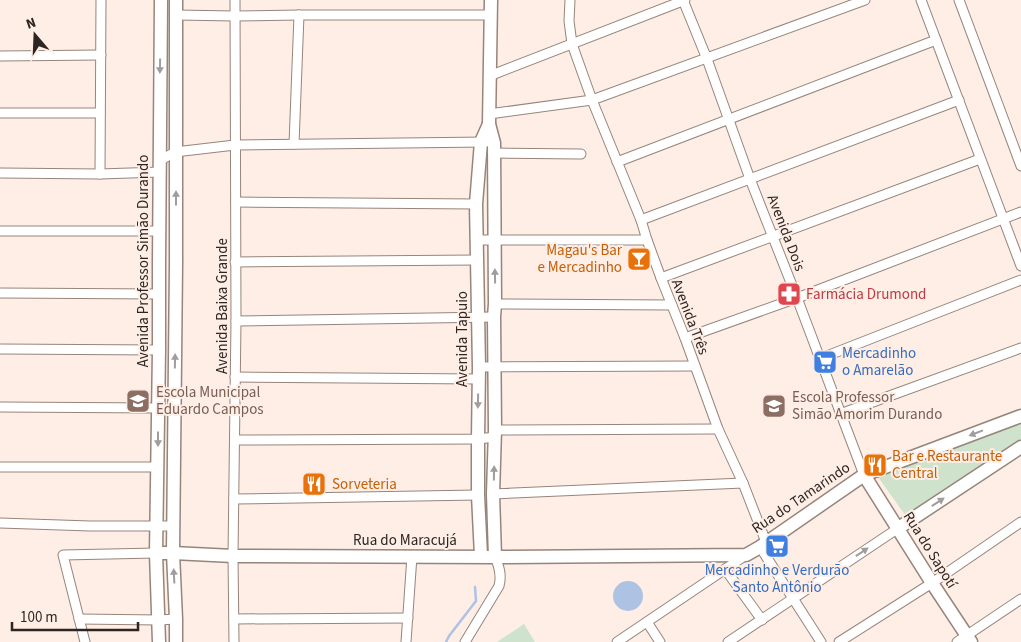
<svg xmlns="http://www.w3.org/2000/svg" width="1021" height="642" viewBox="0 0 1021 642" font-family="'Source Sans 3',sans-serif">
	<style>
		.green { fill: #cee2cc }
		.water { fill: #aec2e4 }
		.lines { fill: none; stroke-linecap: round; stroke-linejoin: round }
		.stream { stroke: #aec2e4; stroke-width: 2.5 }
		.street-casing { stroke: #96857b; stroke-width: 11 }
		.secondary-casing { stroke: #96857b; stroke-width: 15 }
		.street { stroke: #fff; stroke-width: 9 }
		.secondary { stroke: #fff; stroke-width: 12 }
		.oneway { fill: #a09d9c }
		.labels { text-anchor: middle; dominant-baseline: central; stroke-width: 4; stroke-linejoin: round; paint-order: stroke }
		.street-label { font-size: 15px; fill: #2c2522; stroke: #feeee6 }
		.food-label { font-size: 15px; fill: #c56008; stroke: #feeee6; text-anchor: start }
		.health-label { font-size: 15px; fill: #be3a42; stroke: #feeee6; text-anchor: start }
		.shop-label { font-size: 15px; fill: #366cbe; stroke: #feeee6; text-anchor: start }
		.education-label { font-size: 15px; fill: #785e54; stroke: #feeee6; text-anchor: start }
	</style>
	<rect width="100%" height="100%" fill="#feeee6"/>
	<g class="green">
		<path d="M1021,421V443L908,519L878,477Z"/>
		<path d="M524,624L535,642H497Z"/>
	</g>
	<circle class="water" cx="628" cy="596" r="15"/>
	<g class="lines">
		<path class="stream" d="M446,642L449,636L476,601L475,587"/>
		<g class="street-casing">
			<g id="street">
				<path d="M570,0L569,21L572,44L592,100L641,220L647,240L661,278L685,338L718,429L743,483L766,542"/>
				<path d="M683,0L707,59L750,179L797,298L864,475"/>
				<path d="M921,0L1021,266"/>
				<path d="M959,0L1021,166"/>
				<path d="M176,15L235,16L299,15H491"/>
				<path d="M0,56L101,55"/>
				<path d="M489,76L685,0"/>
				<path d="M0,113H100"/>
				<path d="M489,114L592,100L865,0"/>
				<path d="M294,144L299,15"/>
				<path d="M493,153L581,154"/>
				<path d="M159,161L175,152L235,145L486,142"/>
				<path d="M617,162L936,40"/>
				<path d="M0,173L100,174L160,172"/>
				<path d="M100,174L101,0"/>
				<path d="M236,202L476,204"/>
				<path d="M641,220L959,100"/>
				<path d="M0,231H159"/>
				<path d="M477,240H647"/>
				<path d="M235,262L477,260"/>
				<path d="M661,278L980,159"/>
				<path d="M0,293L159,294"/>
				<path d="M495,304L672,305"/>
				<path d="M236,321L494,317"/>
				<path d="M685,338L797,298L1021,212"/>
				<path d="M0,349L159,350"/>
				<path d="M819,359L1021,280"/>
				<path d="M479,367L695,366"/>
				<path d="M235,377L478,379"/>
				<path d="M0,407L158,408"/>
				<path d="M840,414L1021,348"/>
				<path d="M495,430L718,429"/>
				<path d="M235,440L478,439L495,437"/>
				<path d="M0,467H158"/>
				<path d="M493,494L743,483"/>
				<path d="M234,499L478,495"/>
				<path d="M0,523L90,526H173"/>
				<path d="M760,547L821,642"/>
				<path d="M725,569L762,620"/>
				<path d="M79,619L159,620L176,619"/>
				<path d="M234,619L408,618"/>
				<path d="M647,622L660,642"/>
				<path d="M85,642L63,555L156,553"/>
				<path d="M234,642L233,556L236,321L235,0"/>
				<path d="M406,642L412,556"/>
				<path d="M465,642L499,586C502,575 499,566 495,557"/>
				<path d="M617,642L746,555"/>
				<path d="M728,642L897,529"/>
				<path d="M839,642L932,583L1021,522"/>
				<path d="M957,642L1021,599"/>
			</g>
		</g>
		<g class="secondary-casing">
			<g id="secondary">
				<path d="M491,0L489,124L494,143L495,304L494,317L495,430L493,494L495,557"/>
				<path d="M864,475L932,583L971,642"/>
				<path d="M897,529L1021,447"/>
				<path d="M156,553H173L233,556L495,557L746,555L760,547L864,475L1021,416"/>
				<path d="M481,556L478,495V439L479,367L476,204L481,142L489,124"/>
				<path d="M159,642L156,553L159,350V264L161,0"/>
				<path d="M176,642V619L173,553L176,264V0"/>
			</g>
		</g>
		<use href="#street" class="street"/>
		<use href="#secondary" class="secondary"/>
	</g>
	<defs><path id="oneway-solid" d="M-6-.8H1V-3.2L6.5 0L1 3.2V.8H-6Z" transform="scale(1.25)"/></defs>
	<g class="oneway">
		<use href="#oneway-solid" transform="translate(160 66) rotate(91)"/>
		<use href="#oneway-solid" transform="translate(176 198) rotate(-90)"/>
		<use href="#oneway-solid" transform="translate(495 276) rotate(-91)"/>
		<use href="#oneway-solid" transform="translate(175 361) rotate(-89)"/>
		<use href="#oneway-solid" transform="translate(478 401) rotate(91)"/>
		<use href="#oneway-solid" transform="translate(976 433) rotate(159)"/>
		<use href="#oneway-solid" transform="translate(158 439) rotate(90)"/>
		<use href="#oneway-solid" transform="translate(494 473) rotate(-89)"/>
		<use href="#oneway-solid" transform="translate(938 502) rotate(-33)"/>
		<use href="#oneway-solid" transform="translate(862 552) rotate(-34)"/>
		<use href="#oneway-solid" transform="translate(174 576) rotate(-93)"/>
	</g>
	<defs>
		<g id="bar-square" transform="scale(1.25)"><rect x="-9" y="-9" width="18" height="18" rx="4" fill="#e8710a" stroke="#feeee6"/><path d="M-6-5H6L.8 .8V4.5H3.5V6h-7V4.5H-.8V.8Z" fill="#fff"/></g>
		<g id="pharmacy-square" transform="scale(1.25)"><rect x="-9" y="-9" width="18" height="18" rx="4" fill="#e0444e" stroke="#feeee6"/><path d="M-2-6h4v4h4v4h-4v4h-4v-4h-4v-4h4Z" fill="#fff"/></g>
		<g id="supermarket-square" transform="scale(1.25)"><rect x="-9" y="-9" width="18" height="18" rx="4" fill="#3f7fe0" stroke="#feeee6"/><path d="M-6-5.5h2.5l.6 2H6L4.5 2H-2.5L-4.4-4H-6ZM-1.5 3.2a1.3 1.3 0 1 0 .1 0ZM3 3.2a1.3 1.3 0 1 0 .1 0Z" fill="#fff"/></g>
		<g id="school-square" transform="scale(1.25)"><rect x="-9" y="-9" width="18" height="18" rx="4" fill="#8d6e63" stroke="#feeee6"/><path d="M0-5L7-2L0 1L-7-2ZM-4 1L0 2.5L4 1V4Q0 6-4 4Z" fill="#fff"/></g>
		<g id="restaurant-square" transform="scale(1.25)"><rect x="-9" y="-9" width="18" height="18" rx="4" fill="#e8710a" stroke="#feeee6"/><path d="M-5-6h1v4h1v-4h1v4h1v-4h1v5L-1.5 .5V6h-2V.5L-5-1ZM5-6V6H3V1.5H1.5Q1.5-4 5-6Z" fill="#fff"/></g>
	</defs>
	<g fill-rule="evenodd">
		<use href="#bar-square" x="639" y="259"/>
		<use href="#pharmacy-square" x="789" y="294"/>
		<use href="#supermarket-square" x="825" y="362"/>
		<use href="#school-square" x="138" y="401"/>
		<use href="#school-square" x="774" y="406"/>
		<use href="#restaurant-square" x="875" y="465"/>
		<use href="#restaurant-square" x="314" y="484"/>
		<use href="#supermarket-square" x="777" y="546"/>
	</g>
	<g class="labels">
		<g class="street-label">
			<text transform="translate(786 233) rotate(69)">Avenida Dois</text>
			<text transform="translate(143 261) rotate(-90)">Avenida Professor Simão Durando</text>
			<text transform="translate(222 306) rotate(-90)">Avenida Baixa Grande</text>
			<text transform="translate(690 317) rotate(69)">Avenida Três</text>
			<text transform="translate(462 339) rotate(-90)">Avenida Tapuio</text>
			<text transform="translate(801 498) rotate(-34)">Rua do Tamarindo</text>
			<text x="405" y="540">Rua do Maracujá</text>
			<text transform="translate(930 550) rotate(58)">Rua do Sapotí</text>
		</g>
		<g class="food-label">
			<text x="622" y="250" text-anchor="end">Magau's Bar<tspan x="622" dy="17">e Mercadinho</tspan></text>
			<text x="892" y="456">Bar e Restaurante<tspan x="892" dy="17">Central</tspan></text>
			<text x="332" y="484">Sorveteria</text>
		</g>
		<g class="health-label">
			<text x="806" y="294">Farmácia Drumond</text>
		</g>
		<g class="shop-label">
			<text x="842" y="353">Mercadinho<tspan x="842" dy="17">o Amarelão</tspan></text>
			<text x="777" y="570" text-anchor="middle">Mercadinho e Verdurão<tspan x="777" dy="17">Santo Antônio</tspan></text>
		</g>
		<g class="education-label">
			<text x="156" y="392">Escola Municipal<tspan x="156" dy="17">Eduardo Campos</tspan></text>
			<text x="792" y="397">Escola Professor<tspan x="792" dy="17">Simão Amorim Durando</tspan></text>
		</g>
	</g>
	<g transform="translate(35 35) rotate(341)" stroke="#feeee6" stroke-width="4" paint-order="stroke">
	<path d="M0-4L9 19L0 12L-9 19Z" fill="#2c2522"/>
	<text y="-8" font-size="14" font-weight="bold" text-anchor="middle" fill="#2c2522">N</text>
	</g>
	<path d="M12 622v8h126v-8" fill="none" stroke="#2c2522" stroke-width="2.5"/>
	<text x="20" y="622" font-size="15" fill="#2c2522" stroke="#feeee6" stroke-width="4" paint-order="stroke">100 m</text>
</svg>
